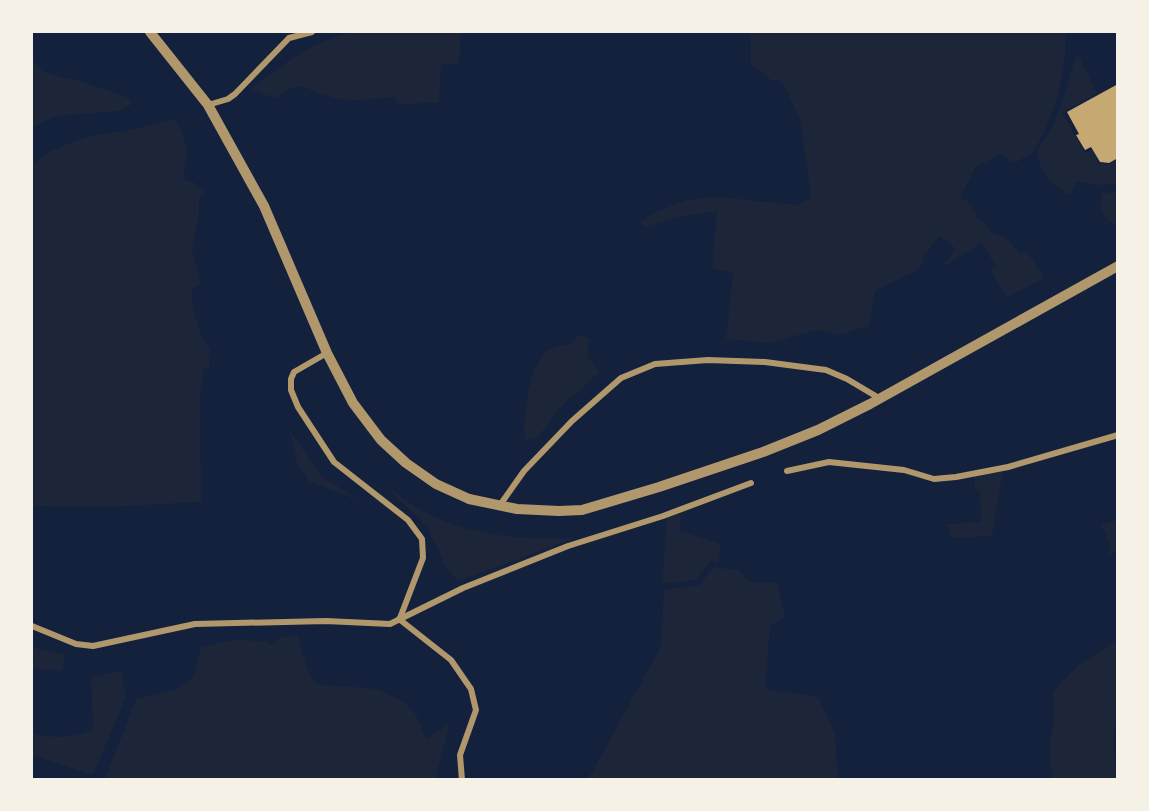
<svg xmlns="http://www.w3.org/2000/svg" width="1149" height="811" viewBox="0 0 1149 811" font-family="Rubik,sans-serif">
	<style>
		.green { fill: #1d2539 }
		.building { fill: #c6a872 }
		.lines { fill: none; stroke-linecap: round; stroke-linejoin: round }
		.minor { stroke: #b1986c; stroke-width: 6 }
		.tertiary { stroke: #b1986c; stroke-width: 10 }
	</style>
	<rect width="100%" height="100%" fill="#14213d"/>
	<g class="green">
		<path d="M354,32H467H461L459,63L441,65L439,103L396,104L395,97L347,101L321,94L302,86L289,89L275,98L251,90C282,64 314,40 354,32Z"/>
		<path d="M751,32H1065V58L1058,96L1044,133L1033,152L1017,162L1010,161L1001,153L975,168L960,198L967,201L977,213L976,218L986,225L992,233L1005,237L1020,254L1026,251L1045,278L1008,297L990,270L996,266L981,243L940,269L956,249L940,236L923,256L924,260L918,270L875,291L869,326L838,335L816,330L770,343L726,339L733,273L712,268L717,211L675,218L644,227L640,222L653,213L686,200L717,197L798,205L811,197L800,119L782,81L771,80L751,65Z"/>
		<path d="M1077,53L1097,93L1062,113L1085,153L1091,150L1099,164L1109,165L1117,159V184L1101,185L1076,182L1070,195C1048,183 1043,175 1036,152L1052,127L1060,109Z"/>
		<path d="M32,60L42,71L63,78L77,80L129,98L132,104L121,111L55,116L32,128Z"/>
		<path d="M175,119L182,133L187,151L184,169L185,180L195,183L205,194L199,198V213L192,250L201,284L192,289L193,308L201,336L210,349L209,368L204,367L200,396L201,502L106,507L32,506V165L50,151L86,137L125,131Z"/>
		<path d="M1117,192L1118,224L1116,225C1101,216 1100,211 1101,193Z"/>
		<path d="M578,335L589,338L588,356L599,372L560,408L537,438L525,441L524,427L528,391L534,370L546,351L558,346L570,345Z"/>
		<path d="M289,429L320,475L360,501L310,482L297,463Z"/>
		<path d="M1003,470L992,536L950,538L951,532L945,524L981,522L980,490L975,489L974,476Z"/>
		<path d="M386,486C401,496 416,509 433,516C478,537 527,540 575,538L461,580L458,582L443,562L439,551L426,526Z"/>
		<path d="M681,513L679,531L721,544L718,563L710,561L695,580L662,584L667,518Z"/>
		<path d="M1117,520V552L1109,555L1110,543L1101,525Z"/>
		<path d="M712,568L737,569L752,583H777L785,617L770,626L765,689L818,697L835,733L838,779H587L593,771L661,646L664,590L700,585Z"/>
		<path d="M298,636L307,668L316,684L377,689L406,703L416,715L426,739L450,723L435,779H105L136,699L178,689L194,676L201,647L233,640L267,641L272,646L280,637Z"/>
		<path d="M1117,640V708L1113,741L1117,779H1046L1052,777L1049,752L1054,719L1053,692L1077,666Z"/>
		<path d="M32,647L65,655L62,671L32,668Z"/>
		<path d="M121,671L126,697L93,775L32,755V732C49,740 76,737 93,730L91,677Z"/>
	</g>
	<path class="building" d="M1118,84V158L1109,163L1100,162L1091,147L1085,150L1076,135L1079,134L1067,112Z"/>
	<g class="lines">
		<g class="minor">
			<path d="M208,105L228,99L235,94L289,38L312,32"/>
			<path d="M327,353L294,372L291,379V390L298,407L334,462L408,520L422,539L423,558L400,618"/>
			<path d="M787,471L829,462L904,470L934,479L956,477L1008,467L1118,435"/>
			<path d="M500,505L524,471L572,421L621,378L655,364L708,360L765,362L826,370L847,379L879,398"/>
			<path d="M399,619L451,660L471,689L476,710L460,755L462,780"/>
			<path d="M32,626L76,644L93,646L195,624L326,621L390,624L463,588L568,546L663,516L751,483"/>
		</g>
		<path class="tertiary" d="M150,32L208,105L264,206L327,353L353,403L381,440L406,463L436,484L469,499L517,509L559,511L582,510L659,487L763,452L818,430L870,404L1118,266"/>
	</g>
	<rect width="1149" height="811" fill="none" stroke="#f6f1e7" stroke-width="66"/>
</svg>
